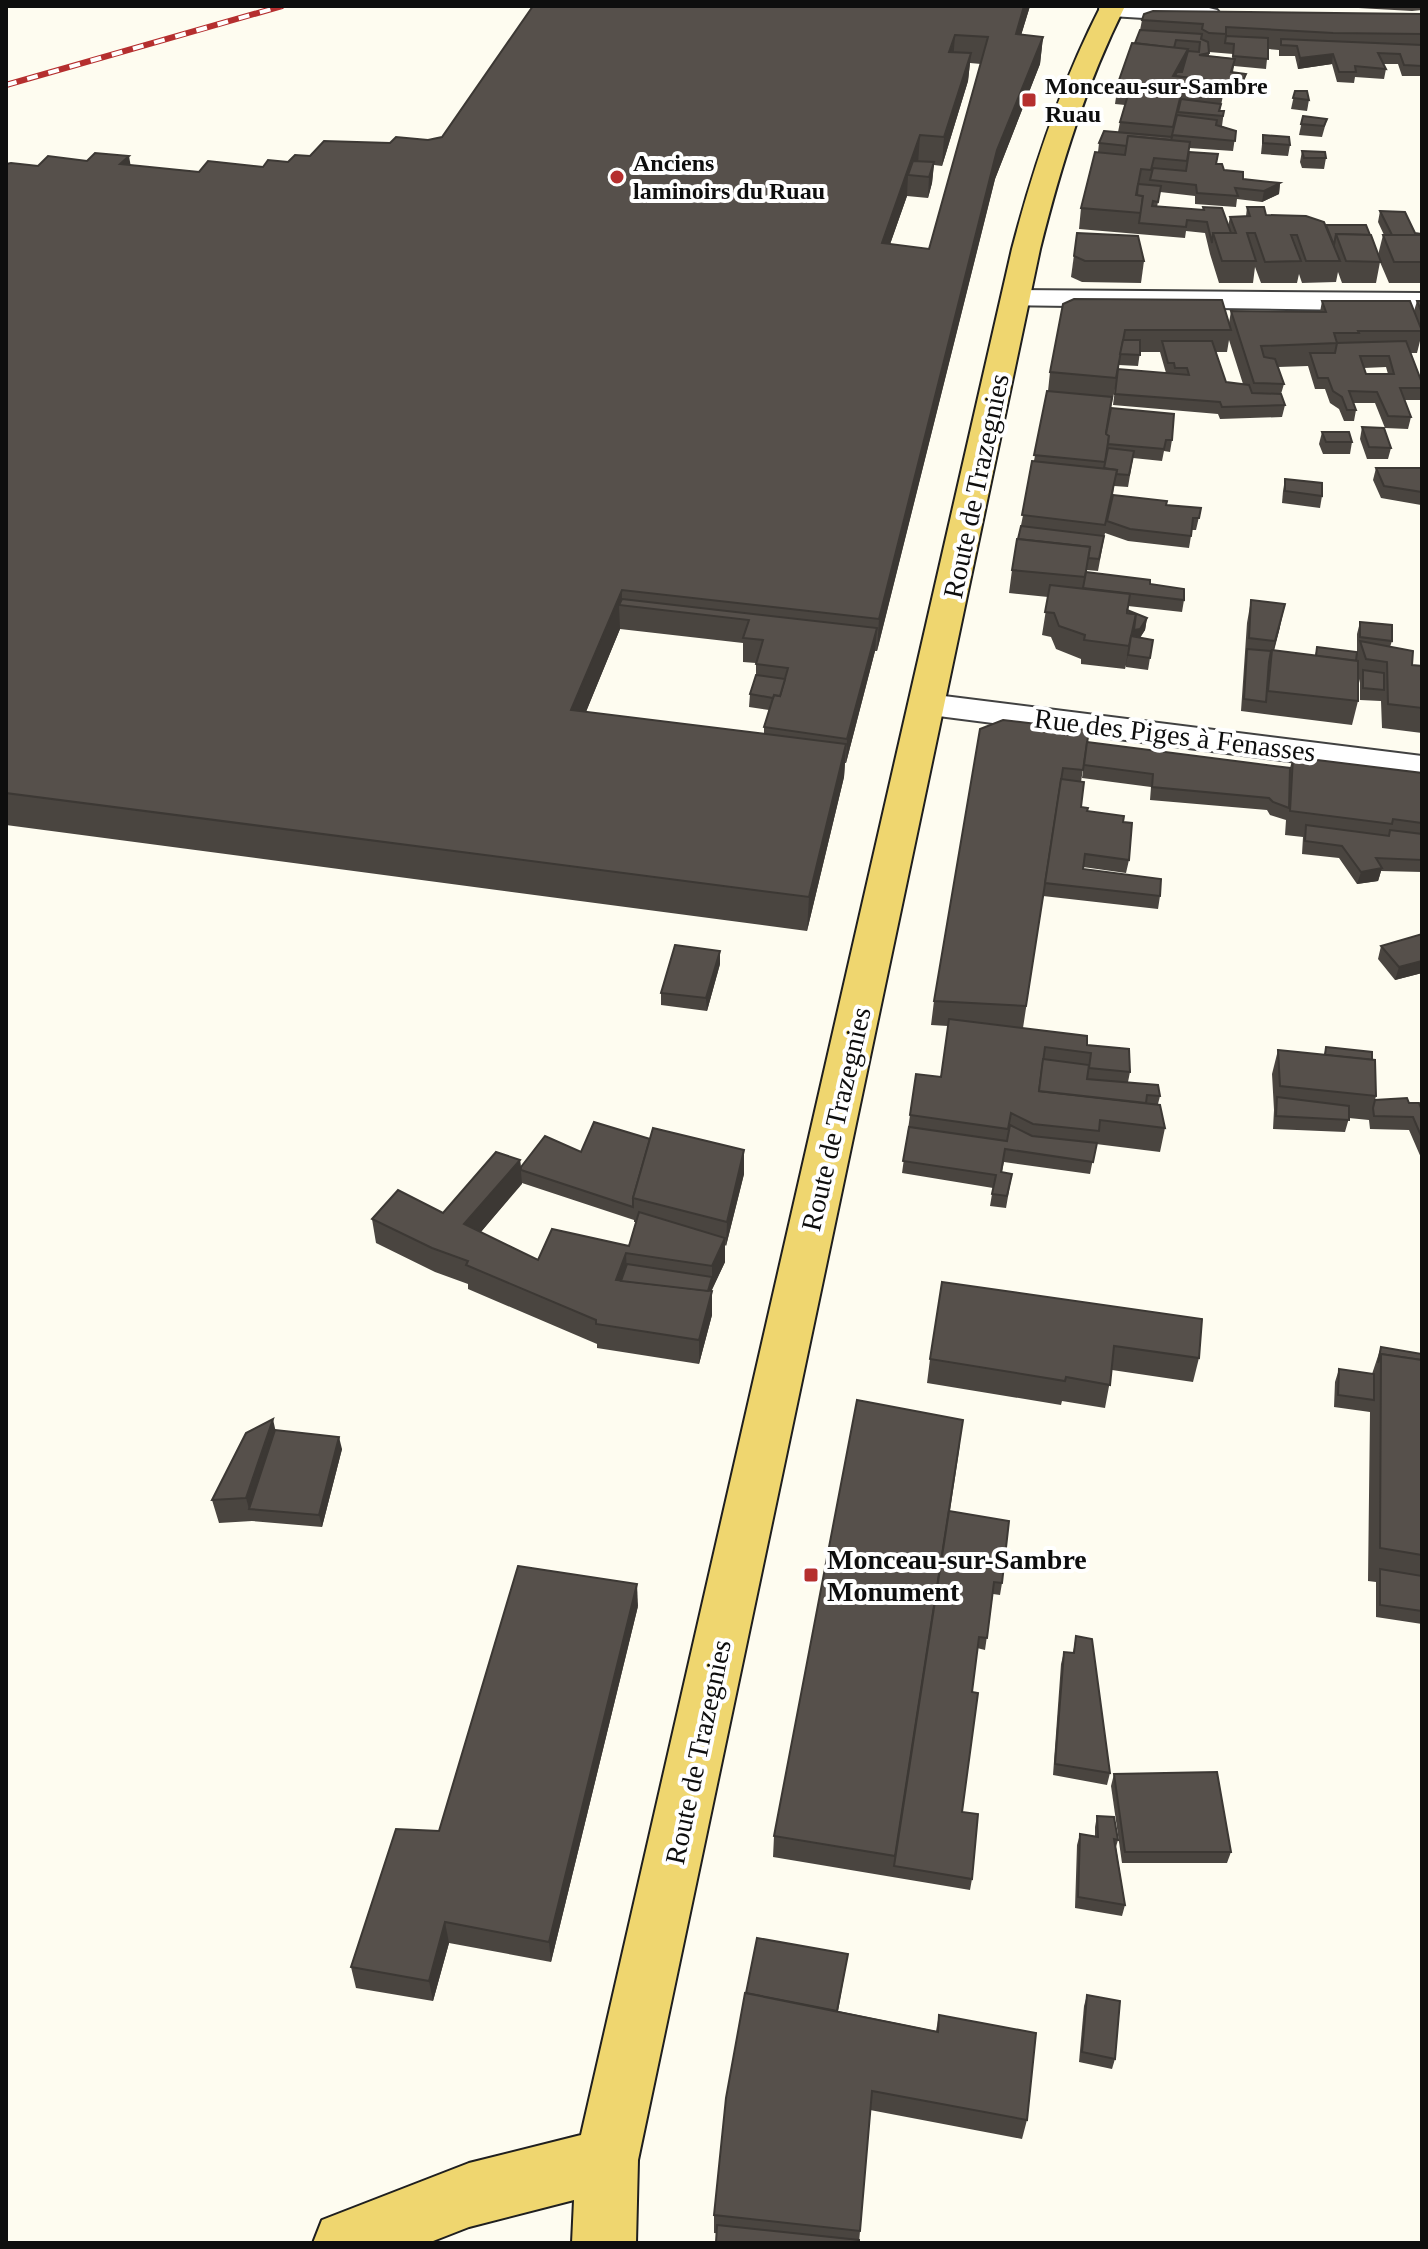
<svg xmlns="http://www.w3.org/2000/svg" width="1428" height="2249" viewBox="0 0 1428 2249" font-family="Georgia,serif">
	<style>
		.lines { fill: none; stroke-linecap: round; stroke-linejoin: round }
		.minor-casing { stroke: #414141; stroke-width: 4 }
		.major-casing { stroke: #1f1f1f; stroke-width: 4 }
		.minor { fill: #fff; fill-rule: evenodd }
		.major { fill: #efd66f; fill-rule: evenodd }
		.rail-casing { stroke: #b52f2f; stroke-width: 6 }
		.rail { stroke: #fff; stroke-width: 4; stroke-dasharray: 11; stroke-linecap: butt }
		.wall { fill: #4a4540; fill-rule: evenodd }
		.shaded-wall { fill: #3c3834 }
		.building { fill: #56504b; stroke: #3c3834; stroke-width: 2; fill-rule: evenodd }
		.poi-dot { fill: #b52f2f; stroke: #fff; stroke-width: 3 }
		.labels { text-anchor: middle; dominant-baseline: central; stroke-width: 8; stroke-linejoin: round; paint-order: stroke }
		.far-poi-label { font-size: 24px; font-weight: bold; fill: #0e0e0e; stroke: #fff; text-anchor: start }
		.street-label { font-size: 28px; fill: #0e0e0e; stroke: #fff }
		.poi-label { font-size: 28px; font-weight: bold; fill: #0e0e0e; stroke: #fff; text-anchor: start }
	</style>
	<rect width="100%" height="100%" fill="#fefcf0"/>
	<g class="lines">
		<g class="minor-casing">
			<g id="minor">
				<path d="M1101,6L1209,8L1217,10L1221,15L1217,20L1209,22L1111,16L1103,14L1099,9Z"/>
				<path d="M1016,290L1422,293V311L1006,305L1002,299L1006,293Z"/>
				<path d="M928,694L1422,756V778L915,713L910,705L915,697Z"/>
			</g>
		</g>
		<g class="major-casing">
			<path id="major" d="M1101,6H1125C1086,84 1061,165 1040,249L638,2160L636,2243H572L574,2200L469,2227L428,2243H313L322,2220L469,2163L581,2135L1012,249C1034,165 1061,84 1101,6Z"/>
		</g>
		<use href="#minor" class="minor"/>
		<use href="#major" class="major"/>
		<g class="rail-casing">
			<path id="rail" d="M6,85L282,6"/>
		</g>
		<use href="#rail" class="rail"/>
	</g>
	<g class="wall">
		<path d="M533,6H1030L1021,35L1043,37L1040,64L995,179L877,651H875L846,763H845L844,777L807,931L6,825V164L38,166L131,165L199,172L263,167L288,162L310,156L390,143L428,140L442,137ZM970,63L981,64L929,249L890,244L907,196L928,198L932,183L934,165L942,166L968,81ZM620,629L743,643V662L756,663V675L750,694L749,707L769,710L764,727V734L586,712Z"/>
		<path d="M1323,6H1422V10L1412,11Z"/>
		<path d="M1422,14V76H1402L1398,64H1383L1386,69L1384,79L1355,77L1354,83L1337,82L1332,64L1298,69L1295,56H1279V50L1268,49L1266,69L1234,66L1233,72L1244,84L1239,96L1223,95L1220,111H1224L1222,126L1236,131L1233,151L1189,148V152L1216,164L1224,170L1243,179L1280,183L1279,194L1262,202L1237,199L1236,207L1195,204V196L1160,192L1157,207L1203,210V207L1228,226L1230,217L1246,216L1247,207L1266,215L1326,226L1378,255L1383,235H1384L1378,222L1380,211L1415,233L1422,234V283H1389L1380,262L1376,283H1342L1338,272L1336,282L1302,283L1299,274L1297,283H1261L1255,267L1253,283H1219L1210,254L1205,233L1186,231L1185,238L1079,229L1081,208L1098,152L1099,143L1118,132L1120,122L1125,105L1115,104L1118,83L1140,30L1142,20ZM1209,52L1233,54L1232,58L1209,56Z"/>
		<path d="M1295,91L1309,100L1307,111L1291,109Z"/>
		<path d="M1303,116L1327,119L1322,137L1299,135Z"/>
		<path d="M1263,135L1290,145L1288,156L1261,154Z"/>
		<path d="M1302,151L1326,158L1324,169L1302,168L1300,162Z"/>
		<path d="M1077,233L1144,261L1141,283L1082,282L1071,277Z"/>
		<path d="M1322,301L1414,311L1417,301H1422V347L1420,341L1417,353H1411L1422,383V396L1421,400H1404L1411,417L1408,429L1385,428L1375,403H1354L1356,410L1354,421H1344L1339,409L1330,403L1325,389H1315L1308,366L1278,367L1284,384L1281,394L1285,405L1282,417L1220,419L1218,414L1113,405L1115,389L1111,408L1172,440L1170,452L1164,451L1162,461L1133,458L1128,487L1114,486L1113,495L1166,505L1201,508L1196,530H1192L1189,548L1128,541L1105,533L1098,571L1087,570L1086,575L1150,584L1184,600L1182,612L1128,606L1127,610L1147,618L1145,630L1140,638L1153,640L1148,670L1126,667V665L1125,669L1081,664V659L1056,649L1051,637L1042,635L1048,597L1009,593L1012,570L1048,391L1050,372L1063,304L1229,323L1231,311L1320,312ZM1229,340L1243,384L1226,382L1216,352H1227ZM1140,352H1160L1166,373L1119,369V365L1138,366ZM1386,367L1388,374H1366L1364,368Z"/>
		<path d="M1362,427L1391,448L1388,459H1367L1360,439Z"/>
		<path d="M1322,432L1352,442L1350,454H1323L1319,444Z"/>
		<path d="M1376,468H1422V522L1421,505L1381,498L1373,480Z"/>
		<path d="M1285,479L1322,496L1320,508L1282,503L1283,491Z"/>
		<path d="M1251,600L1280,627L1274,651L1315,656L1317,647L1357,652V634L1360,622L1392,641L1390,647L1412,665L1422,666V733L1382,728L1381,701L1360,700V683L1358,675V701L1352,725L1241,711L1247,623Z"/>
		<path d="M980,729L1089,730L1081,782V807L1088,811L1123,822L1129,860L1126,873L1083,867V869L1160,896L1158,909L1043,896L1023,1028L1087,1045L1130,1072L1128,1082L1160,1096L1158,1104L1165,1128L1160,1152L1096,1144L1090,1174L1004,1162L1002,1172L1012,1174L1006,1208L990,1206L993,1188L902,1173L910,1115L941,1077L948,1026L931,1025L934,1001Z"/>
		<path d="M1087,742L1290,768L1293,757L1422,773V872L1381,871L1378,881L1357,884L1339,858L1302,854L1303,837L1285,835L1286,820L1270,815L1267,810L1150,800L1151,787L1082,778Z"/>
		<path d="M1422,934V973L1395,980L1378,959L1381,946Z"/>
		<path d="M720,964L707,1011L661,1005V993Z"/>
		<path d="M1326,1047L1372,1060L1376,1096L1375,1100L1409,1103L1422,1111V1160L1409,1130L1370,1129L1369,1120L1349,1118L1345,1132L1273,1129L1274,1110L1272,1074L1278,1050L1324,1055Z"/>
		<path d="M581,1152L744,1174L726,1246L725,1245V1262L711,1291L712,1315L699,1364L597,1348V1344L468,1289V1284L435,1272L376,1243L372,1219L443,1213L520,1160L521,1167ZM522,1183L634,1220V1222H636L629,1246L538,1260L481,1232Z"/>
		<path d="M942,1282L1199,1358L1193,1382L1112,1370L1105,1408L1062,1401L1061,1405L927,1383L930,1359Z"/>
		<path d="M1381,1347L1422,1354V1624L1376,1617V1582L1368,1581L1370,1412L1334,1407L1335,1382L1339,1369L1372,1374Z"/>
		<path d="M275,1430L342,1449L322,1527L252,1521L219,1523L212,1500Z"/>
		<path d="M960,1444L950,1511L1002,1583L1000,1595L993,1594L985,1650L977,1648L972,1692L962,1812L972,1879L970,1890L773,1857L774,1836Z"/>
		<path d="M638,1606L551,1962L449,1943L433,2001L356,1988L351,1967L439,1831Z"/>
		<path d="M1076,1636L1110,1773L1107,1785L1053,1775L1061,1664L1064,1652L1073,1653Z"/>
		<path d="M1114,1774L1231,1852L1227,1863H1122L1111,1786Z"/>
		<path d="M1097,1816L1118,1840L1116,1847L1125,1905L1122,1916L1075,1908L1077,1845L1080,1834L1095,1836V1827Z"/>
		<path d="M848,1954L838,2011L936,2031L939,2015L1027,2120L1022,2139L870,2110L859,2243L714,2233V2215L746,1993Z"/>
		<path d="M1087,1995L1115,2059L1112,2069L1079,2062L1084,2006Z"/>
	</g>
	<g class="shaded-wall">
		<path d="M1024,6H1030L1013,62L1016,34Z"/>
		<path d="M955,35L953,62L949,52Z"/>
		<path d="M1043,37L1040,64L995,179L877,651L879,619L997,150Z"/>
		<path d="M1188,49L1185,69L1179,81L1173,76Z"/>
		<path d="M971,53L968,81L942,166L944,137Z"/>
		<path d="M1333,54L1332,64L1298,69L1300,58Z"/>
		<path d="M1246,74L1244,84L1239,96L1240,86Z"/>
		<path d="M920,135L918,164L908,175L907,196L880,273L882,243Z"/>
		<path d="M129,156L134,185L120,164Z"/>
		<path d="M934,162L932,183L928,198L929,177Z"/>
		<path d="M1280,183L1279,194L1262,202L1264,191Z"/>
		<path d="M622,590V605H619L620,629L573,743L571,710Z"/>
		<path d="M1285,604L1280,627L1270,664L1275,641Z"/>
		<path d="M1136,614L1147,618L1145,630L1128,655L1125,669L1129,646Z"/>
		<path d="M877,628L875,651L846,763L847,739Z"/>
		<path d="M846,744L844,777L807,931L809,897Z"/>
		<path d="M1382,868L1378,881L1357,884L1361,872Z"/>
		<path d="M720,951V964L707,1011L706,998Z"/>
		<path d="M1422,961V973L1395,980L1399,967Z"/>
		<path d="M744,1150V1174L726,1246L727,1222Z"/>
		<path d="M520,1160L522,1184L467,1248L464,1224Z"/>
		<path d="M725,1238V1262L712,1290L707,1310L712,1291V1315L699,1364V1340L705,1302L712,1277V1266Z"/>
		<path d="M626,1253L627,1277L622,1292L616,1280Z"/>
		<path d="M273,1419L278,1442L249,1509L246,1498Z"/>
		<path d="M339,1437L342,1449L322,1527L319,1515Z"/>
		<path d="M637,1584L638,1606L551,1962L549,1942Z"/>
		<path d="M445,1922L449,1943L433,2001L429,1981Z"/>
	</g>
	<g class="building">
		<path d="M533,6H1024L1016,34L1043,37L997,150L879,619L622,590L571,710L846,744L809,897L6,793V164L11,163L38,166L48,156L87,161L95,153L129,156L120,164L199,172L208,161L263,167L268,160L288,162L295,155L310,156L324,141L390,143L396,137L428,140L442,137ZM955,35L988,37L929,249L882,243L920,135L944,137L971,53L949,52Z"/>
		<path d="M1153,11L1422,14V34L1333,33L1226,27V34L1209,33L1202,29L1203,24L1142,20L1144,14Z"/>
		<path d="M1140,30L1202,34L1201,39L1208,42L1209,53L1199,55L1235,59L1231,72L1246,74L1240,86L1207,83V80L1175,76L1177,72H1182L1188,51L1199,52L1200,42L1176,40L1174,48L1135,43Z"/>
		<path d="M1226,36L1268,38V59L1233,56L1234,44L1225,43Z"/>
		<path d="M1281,39L1422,45V66L1404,65L1400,54L1378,53L1386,69L1355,66L1356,72H1339L1333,54L1300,58L1297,46L1281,45Z"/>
		<path d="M1132,43L1188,49L1173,76L1207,80L1206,85L1224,87L1222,95L1182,90L1173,127L1120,122L1131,85L1118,83Z"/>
		<path d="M1295,91H1307L1309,100L1293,98Z"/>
		<path d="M1181,99L1221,104L1219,111H1224L1223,116L1178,112Z"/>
		<path d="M1177,115L1217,120L1216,125L1236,131L1235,141L1172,135Z"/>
		<path d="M1303,116L1327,119L1324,126L1301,124Z"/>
		<path d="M1104,131L1172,137L1171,140L1128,136L1127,146L1099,143Z"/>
		<path d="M1263,135L1289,137L1290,145L1263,143Z"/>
		<path d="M1128,136L1190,142L1187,161L1154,158L1151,170L1141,169L1136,195L1143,196L1141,213L1081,208L1095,152L1125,155Z"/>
		<path d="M1302,151L1325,152L1326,158H1304Z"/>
		<path d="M1189,152L1218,154L1216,164H1222L1224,170L1243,172V179L1280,183L1264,191L1235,188L1238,196L1197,193L1196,185L1150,180L1153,168L1186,171Z"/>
		<path d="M913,161L934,162L929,177L908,175Z"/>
		<path d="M1138,184L1161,186L1158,202L1153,201L1152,206L1204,210L1203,207L1222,208L1231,233H1213L1212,243L1207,222L1187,220L1186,227L1139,223L1143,196L1137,195Z"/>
		<path d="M1247,207H1264L1266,215L1306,216L1324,222L1340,261H1306L1297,235H1291L1301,261L1265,262L1255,233H1247L1256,261H1222L1213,233H1236L1230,217L1250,216Z"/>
		<path d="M1380,211L1405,212L1415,233L1422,234V235H1392Z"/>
		<path d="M1326,225H1366L1370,235L1336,234L1334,245Z"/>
		<path d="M1077,233L1138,236L1144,261H1085L1074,256Z"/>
		<path d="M1336,234L1371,235L1381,262L1346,261Z"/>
		<path d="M1383,235H1422V262H1394Z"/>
		<path d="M1074,299L1222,300L1231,330H1125L1116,378L1050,372L1063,304Z"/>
		<path d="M1322,301H1410L1422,331H1358L1359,333H1334L1337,343L1261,346L1264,357L1275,359L1284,384L1254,383L1231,311L1326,312Z"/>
		<path d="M1417,301H1422V313Z"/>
		<path d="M1123,340H1140V355L1120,354Z"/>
		<path d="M1162,341H1212L1226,382L1249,385L1252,393L1281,394L1285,405L1222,407L1220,402L1115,394L1118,369L1189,375L1187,368H1175L1174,363H1168Z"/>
		<path d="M1406,341L1422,383V388H1400L1411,417L1388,416L1377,392L1349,391L1356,410H1347L1342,397L1333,391L1328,378H1318L1310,353H1335L1337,343ZM1360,356H1389L1394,374H1366Z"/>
		<path d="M1047,391L1112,397L1106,433L1109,436L1105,462L1034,455Z"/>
		<path d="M1111,408L1174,414L1172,440H1166L1164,449L1108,444L1109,436L1106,434Z"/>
		<path d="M1362,427L1384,428L1391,448L1369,447Z"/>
		<path d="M1322,432H1349L1352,442H1326Z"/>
		<path d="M1108,448L1134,451L1129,475L1116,474L1117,470L1104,468Z"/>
		<path d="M1032,461L1117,470L1105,525L1022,515Z"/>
		<path d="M1376,468H1422V492L1384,486Z"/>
		<path d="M1285,479L1322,483V496L1285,491Z"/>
		<path d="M1113,495L1167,501L1166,505L1201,508L1199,518H1193L1191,536L1130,529L1107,521Z"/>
		<path d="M1021,526L1104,536L1099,559L1088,558L1090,547L1018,539Z"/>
		<path d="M1017,539L1090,547L1085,577L1012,570Z"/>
		<path d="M1086,572L1150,580V584L1184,589V600L1083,588Z"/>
		<path d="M1050,585L1130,594L1127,613L1136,614L1129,646L1084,640L1085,635L1059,626L1054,613L1045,612Z"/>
		<path d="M622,599L877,628L847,739L764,727L774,695L780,696L788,668L756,664L763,640L743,638L749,620L619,605Z"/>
		<path d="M1251,600L1285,604L1275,641L1249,638Z"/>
		<path d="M1127,610L1147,618L1140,629L1134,630L1136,614L1127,613Z"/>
		<path d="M1360,622L1392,625V641L1360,637Z"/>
		<path d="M1131,636L1153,640L1150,658L1128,655Z"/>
		<path d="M1360,641L1413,651L1412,665L1422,666V708L1388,704L1387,662L1366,659Z"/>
		<path d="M1317,647L1357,652L1356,661L1316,656Z"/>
		<path d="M1247,649L1271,651L1269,662L1266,702L1244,699Z"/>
		<path d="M1272,650L1358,661V701L1268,691Z"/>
		<path d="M1363,670L1384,673V690L1363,688Z"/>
		<path d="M756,675L785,679L780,696L774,695L773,698L750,694Z"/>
		<path d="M1003,720L1089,730L1083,770L1063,768L1026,1006L934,1001L980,729Z"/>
		<path d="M1087,742L1290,768L1289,808L1273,802L1269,798L1152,787L1153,774L1084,765Z"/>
		<path d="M1293,757L1422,773V823L1393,819L1392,824L1290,811Z"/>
		<path d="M1061,779L1084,782L1081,807L1088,808L1087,811L1124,816L1123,822L1132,823L1129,860L1085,854L1083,869L1161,879L1160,896L1045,883Z"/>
		<path d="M1306,825L1389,836L1390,830L1422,834V860L1376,858L1382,868L1361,872L1342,846L1305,841Z"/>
		<path d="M1422,934V961L1399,967L1381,946Z"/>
		<path d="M675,945L720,951L706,998L661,993Z"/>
		<path d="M949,1019L1087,1036V1045L1129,1049L1130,1072L1089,1068L1091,1053L1045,1047L1039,1091L1160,1105L1165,1128L1100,1120L1099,1131L1033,1124L1011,1113L1008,1129L910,1115L916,1074L941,1077Z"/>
		<path d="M1326,1047L1372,1052V1060L1325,1055Z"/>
		<path d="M1278,1050L1375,1060L1376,1096L1280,1086Z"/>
		<path d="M1043,1059L1089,1065L1087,1079L1158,1085L1160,1096L1147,1095L1146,1103L1039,1091Z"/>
		<path d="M1277,1097L1349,1106V1120L1276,1116Z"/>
		<path d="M1407,1098L1409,1103H1419L1422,1111V1138L1413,1117L1374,1116L1373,1108L1375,1100Z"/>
		<path d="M594,1122L650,1139L633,1198V1207L521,1170V1167L545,1136L581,1152Z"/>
		<path d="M1010,1125L1032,1136L1097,1143L1093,1162L1005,1149L1001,1172L1012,1174L1007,1196L992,1194L996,1175L903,1161L909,1127L1007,1141Z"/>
		<path d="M653,1128L744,1150L727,1222L633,1198Z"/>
		<path d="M496,1152L520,1160L464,1224L538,1260L552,1229L629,1246L639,1212L725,1238L712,1266L626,1253L616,1280L712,1291L699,1340L596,1324V1320L466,1265L468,1261L432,1248L372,1219L398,1190L443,1213Z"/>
		<path d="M627,1264L712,1277L708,1291L621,1281Z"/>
		<path d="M942,1282L1202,1319L1199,1358L1114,1346L1110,1385L1066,1377L1065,1381L930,1359Z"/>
		<path d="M1381,1347L1422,1354V1360L1381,1354L1378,1363Z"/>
		<path d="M1381,1354L1422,1360V1555L1380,1548Z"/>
		<path d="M1339,1369L1374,1374V1400L1338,1395Z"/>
		<path d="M857,1400L963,1420L895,1856L774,1836Z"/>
		<path d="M273,1419L246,1498L212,1500L246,1433Z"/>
		<path d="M275,1430L339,1437L319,1515L249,1509Z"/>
		<path d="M949,1511L1009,1521L1002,1583L994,1582L987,1638L979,1637L972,1692L978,1693L962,1812L978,1814L972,1879L894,1866Z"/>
		<path d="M518,1566L637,1584L549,1942L445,1922L429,1981L351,1967L396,1829L439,1831Z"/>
		<path d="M1380,1569L1422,1576V1611L1380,1605Z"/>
		<path d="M1076,1636L1092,1639L1110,1773L1055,1764L1064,1652L1074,1653Z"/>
		<path d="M1217,1772L1231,1852H1125L1114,1774Z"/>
		<path d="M1097,1816L1114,1817L1118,1840L1114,1839L1125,1905L1078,1897L1080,1834L1098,1837Z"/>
		<path d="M757,1938L848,1954L837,2011L746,1993Z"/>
		<path d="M745,1993L938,2032L939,2015L1036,2033L1027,2120L872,2091L860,2231L714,2215L726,2098Z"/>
		<path d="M1087,1995L1120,2001L1115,2059L1082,2052Z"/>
		<path d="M717,2225L859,2240V2243H716Z"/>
	</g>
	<g class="poi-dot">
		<rect x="1021" y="92" width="16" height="16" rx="4"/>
		<circle cx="617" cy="177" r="8"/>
		<rect x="803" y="1567" width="16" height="16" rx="4"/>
	</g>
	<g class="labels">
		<g class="far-poi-label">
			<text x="1045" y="86">Monceau-sur-Sambre<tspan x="1045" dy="28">Ruau</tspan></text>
			<text x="633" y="163">Anciens<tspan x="633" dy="28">laminoirs du Ruau</tspan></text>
		</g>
		<g class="street-label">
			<text transform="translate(976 486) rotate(-78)">Route de Trazegnies</text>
			<text transform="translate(1175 735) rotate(7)">Rue des Piges à Fenasses</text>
			<text transform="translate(836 1119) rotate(-77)">Route de Trazegnies</text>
			<text transform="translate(698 1752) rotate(-78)">Route de Trazegnies</text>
		</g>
		<g class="poi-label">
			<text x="827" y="1559">Monceau-sur-Sambre<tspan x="827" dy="32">Monument</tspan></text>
		</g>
	</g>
	<rect width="1428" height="2249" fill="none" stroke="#0e0e0e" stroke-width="16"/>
</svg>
